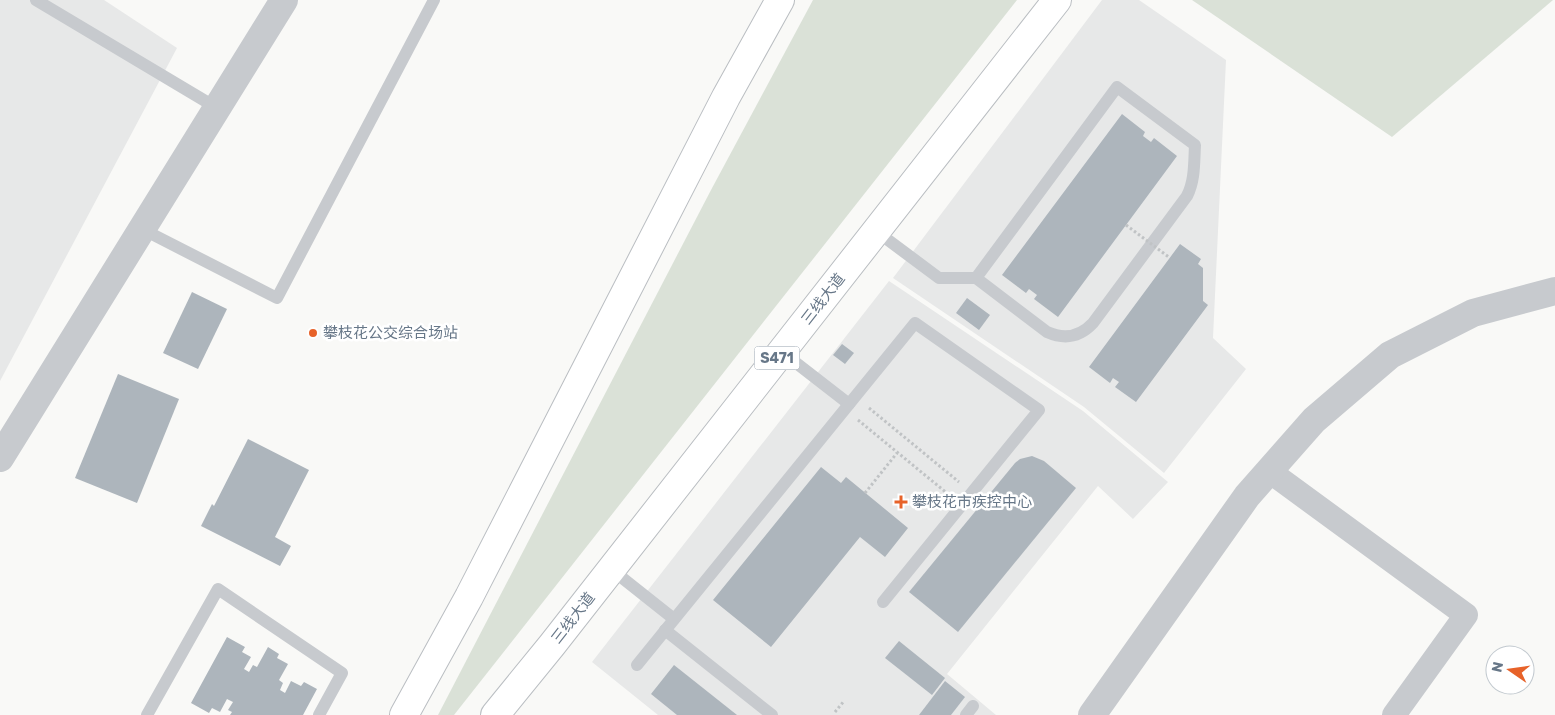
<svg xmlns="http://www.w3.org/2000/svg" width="1555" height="715" viewBox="0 0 1555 715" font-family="Rubik,'Noto Sans SC',sans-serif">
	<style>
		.built { fill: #e7e8e8 }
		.green { fill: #dae1d7 }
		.building { fill: #adb5bc }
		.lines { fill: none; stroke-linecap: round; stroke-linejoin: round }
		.primary-casing { stroke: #babec2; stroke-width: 30 }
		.path { stroke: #c0c3c5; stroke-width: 3; stroke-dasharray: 2.5 2.5; stroke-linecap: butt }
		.service { stroke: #c7cace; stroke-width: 12 }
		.minor { stroke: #c7cace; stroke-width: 24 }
		.tertiary { stroke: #c7cace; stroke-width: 28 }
		.primary { stroke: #fff; stroke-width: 28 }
		.path-bridge { stroke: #c0c3c5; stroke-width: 3; stroke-dasharray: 2.5 2.5; stroke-linecap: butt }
		.poi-dot { fill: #e76229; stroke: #fff; stroke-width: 2 }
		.labels { text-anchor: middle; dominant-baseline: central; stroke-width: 5; stroke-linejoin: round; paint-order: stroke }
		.shield { fill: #fff; stroke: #95a0ac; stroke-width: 1 }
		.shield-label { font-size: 14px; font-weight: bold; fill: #677788 }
		.street-label { font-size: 15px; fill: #677788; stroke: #fff }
		.poi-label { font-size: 15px; fill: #677788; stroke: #fff; text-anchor: start }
	</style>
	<rect width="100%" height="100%" fill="#f9f9f7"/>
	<g class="built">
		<path d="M0,0H104L177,48L0,381Z"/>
		<path d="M1102,0H1139L1226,60L1213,338L1246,369L1164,473L1084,407L893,278Z"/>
		<path d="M889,281L1083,411L1168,482L1133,519L1098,486L947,674L996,715H658L592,662Z"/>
	</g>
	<g class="green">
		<path d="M813,0H1017L454,715H438L711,190Z"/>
		<path d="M1192,0H1553L1392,137Z"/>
	</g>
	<g class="building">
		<path d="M1122,114L1145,132L1143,136L1151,142L1154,138L1177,156L1058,317L1034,299L1037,295L1029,289L1026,293L1002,275Z"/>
		<path d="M1180,244L1201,259L1198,264L1203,268V301L1208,305L1136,402L1115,387L1119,382L1113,378L1110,383L1089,367Z"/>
		<path d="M192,292L227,309L198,369L163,353Z"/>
		<path d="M967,298L990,315L979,330L956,313Z"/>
		<path d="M842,344L854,353L845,364L833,355Z"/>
		<path d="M118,374L179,399L137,503L75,478Z"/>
		<path d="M248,439L309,470L275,537L291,546L280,566L201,526L212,504L214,506Z"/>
		<path d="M1032,456L1044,461L1076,488L958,632L909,592L1015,463L1020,459Z"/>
		<path d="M821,467L841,483L846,477L908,528L885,557L860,537L771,647L713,600Z"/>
		<path d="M227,637L245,647L242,652L251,657L244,669L249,672L253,665L257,667L268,647L279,654L277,658L288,664L279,680L283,683L280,690L285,693L291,681L301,686L304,682L317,689L303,715H230L232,712L228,710L233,702L227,699L220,712L212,708L209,713L191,703Z"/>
		<path d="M899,641L945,678L932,695L885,658Z"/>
		<path d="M674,665L737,715H677L651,694Z"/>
		<path d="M945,681L965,697L951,715H919Z"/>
	</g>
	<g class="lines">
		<g class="primary-casing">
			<g id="primary">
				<path d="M404,715L469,597L726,97L780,0"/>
				<path d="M495,715L552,645L1057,0"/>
			</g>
		</g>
		<g class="path">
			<path d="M869,408L959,482"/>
			<path d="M858,420L948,494"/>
			<path d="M865,493L897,453"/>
			<path d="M835,712L844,701"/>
		</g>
		<g class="service">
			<path d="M36,0L217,108"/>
			<path d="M142,229L277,298L434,0"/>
			<path d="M876,231L939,278H976L1047,332C1065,340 1080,337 1093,323L1187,196C1195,180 1194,163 1195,145L1117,87L976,278"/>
			<path d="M782,352L849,404"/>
			<path d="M611,569L674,619"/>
			<path d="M665,630L772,715"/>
			<path d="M637,665L915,323L1039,410L883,602"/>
			<path d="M147,715L218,589L342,673L319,715"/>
			<path d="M966,715L973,706"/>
		</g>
		<path class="minor" d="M1269,471L1466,615L1394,715"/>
		<g class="tertiary">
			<path d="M0,458L284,0"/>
			<path d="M1092,715L1247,496L1314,420L1390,355L1473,313L1555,291"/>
		</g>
		<use href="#primary" class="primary"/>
		<path class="path-bridge" d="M1126,225L1170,258"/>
	</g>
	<g class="poi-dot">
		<circle cx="313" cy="333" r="5"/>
		<path d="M898.5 494.5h5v5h5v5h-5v5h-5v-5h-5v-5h5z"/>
	</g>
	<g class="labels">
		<rect class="shield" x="754.5" y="346.5" width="45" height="23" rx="4"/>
		<g class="shield-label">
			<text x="777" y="358">S471</text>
		</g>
		<g class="street-label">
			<text transform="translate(823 299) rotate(-52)">三线大道</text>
			<text transform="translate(573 618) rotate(-52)">三线大道</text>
		</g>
		<g class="poi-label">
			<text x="323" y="333">攀枝花公交综合场站</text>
			<text x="912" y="502">攀枝花市疾控中心</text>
		</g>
	</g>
	<g transform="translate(1510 670) rotate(283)"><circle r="24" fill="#ffffff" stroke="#c2c9cf"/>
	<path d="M0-4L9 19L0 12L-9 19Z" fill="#e76229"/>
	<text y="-8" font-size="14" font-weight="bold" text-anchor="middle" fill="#677788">N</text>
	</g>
</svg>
